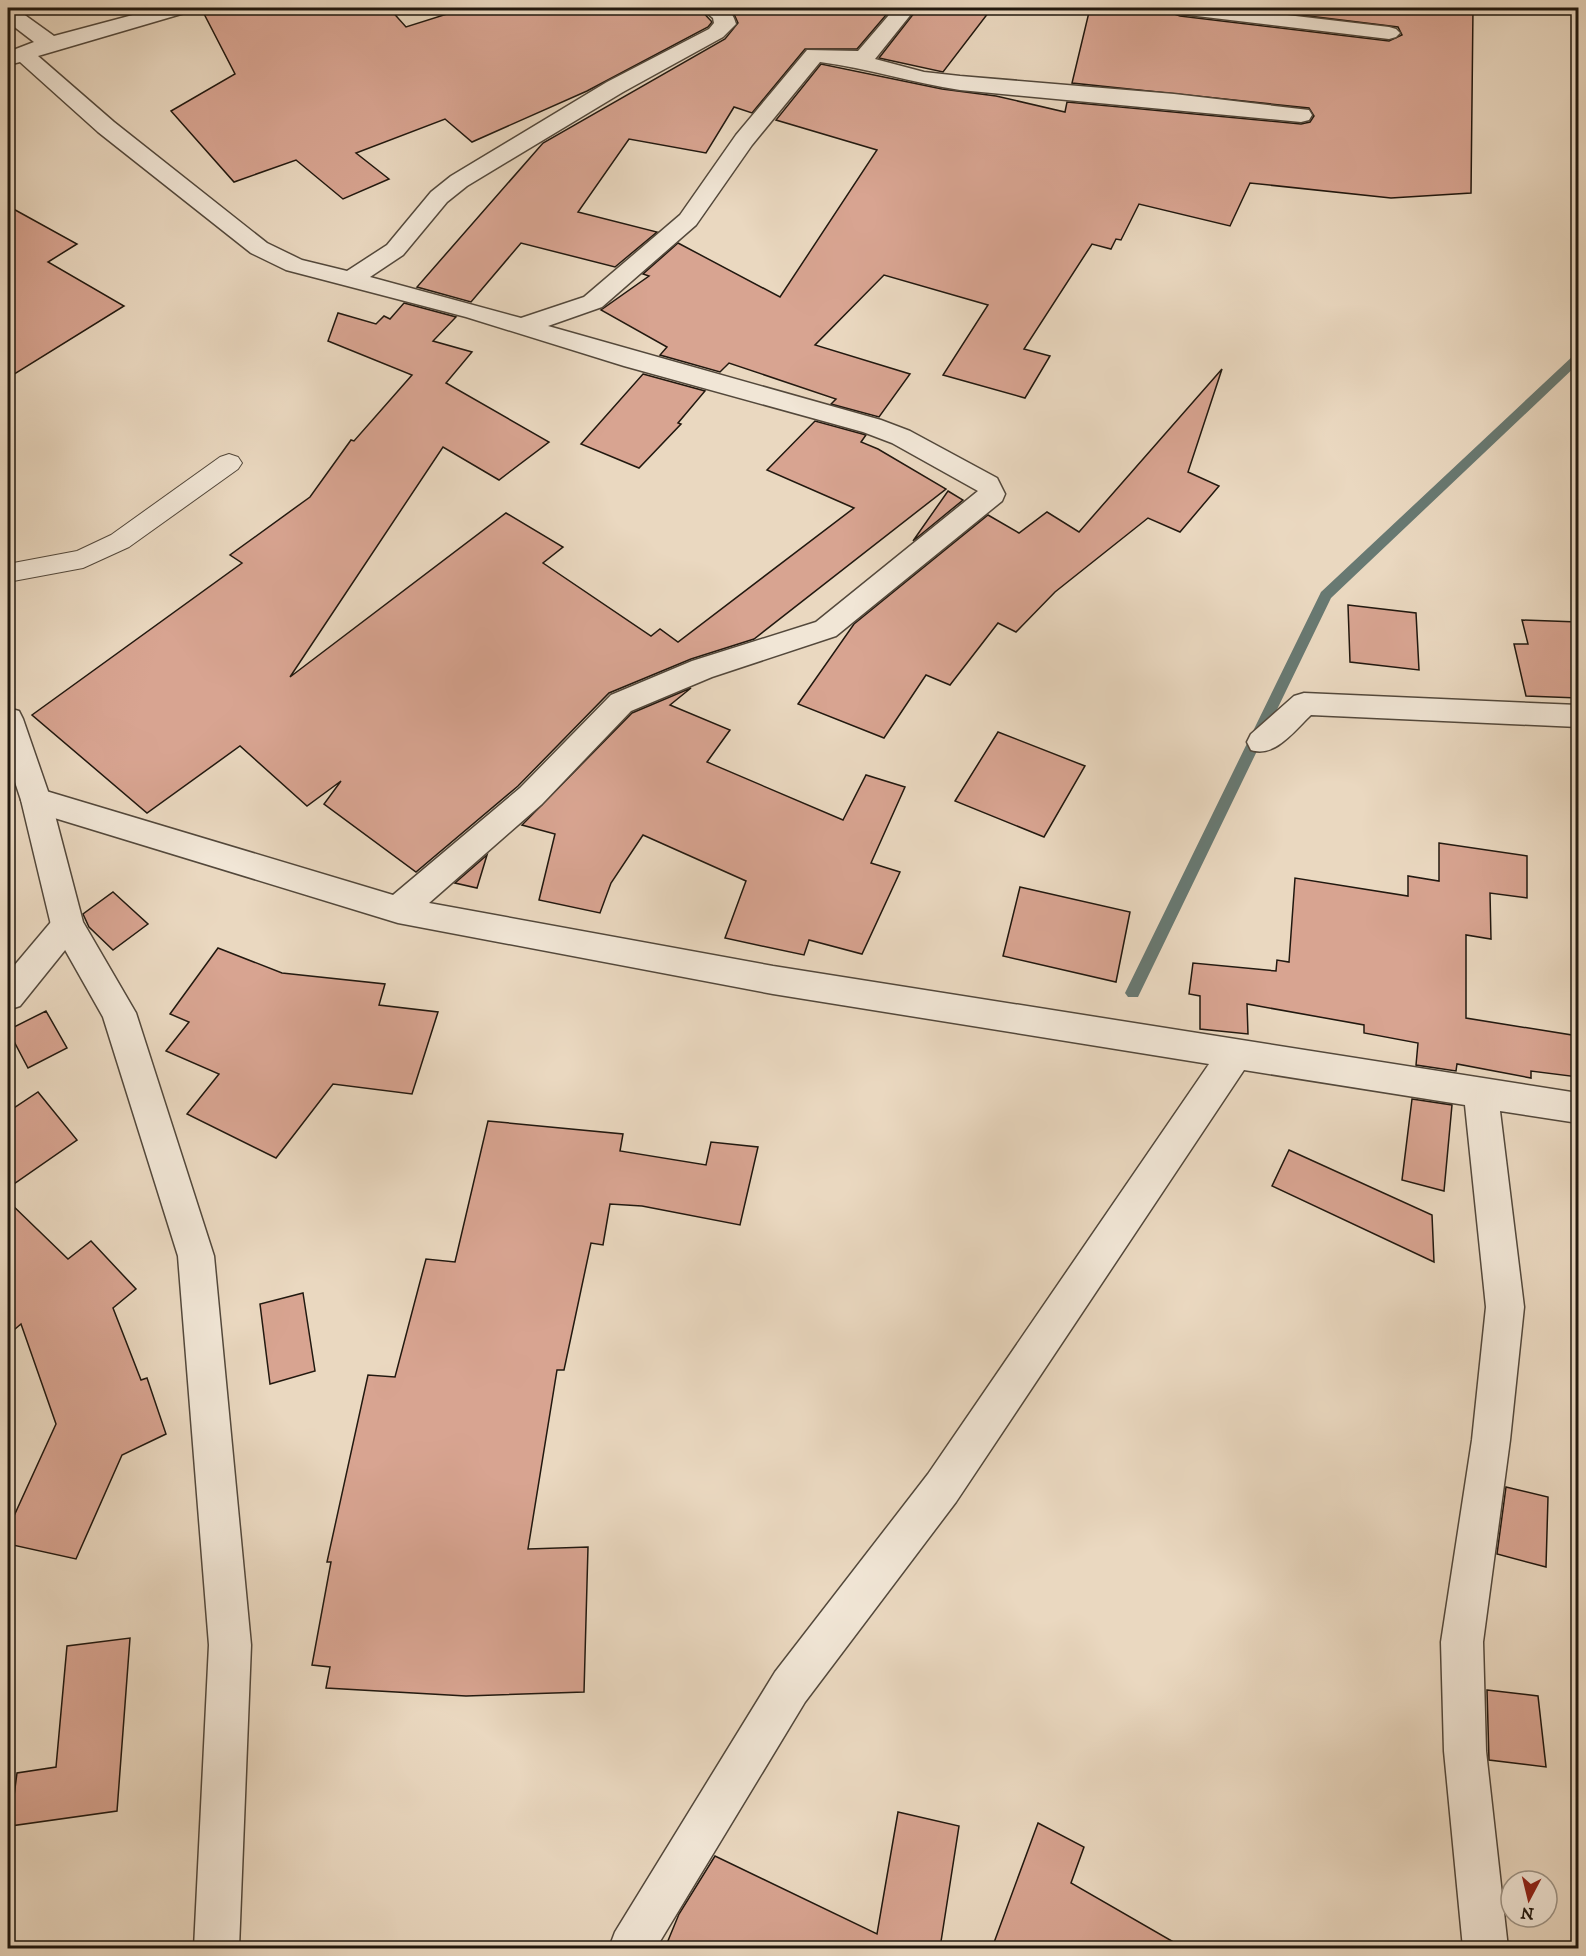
<svg xmlns="http://www.w3.org/2000/svg" width="1586" height="1956" viewBox="0 0 1586 1956" font-family="'IM FELL DW Pica',serif">
	<style>
		.lines { fill: none; stroke-linecap: round; stroke-linejoin: round }
		.stream { fill: #687972; fill-rule: evenodd }
		.building { fill: #d8a491; stroke: #21180f; stroke-width: 1.5 }
		.service-casing { stroke: #53483b; stroke-width: 2 }
		.minor-casing { stroke: #53483b; stroke-width: 3 }
		.tertiary-casing { stroke: #53483b; stroke-width: 3 }
		.service { fill: #f1e6d6; fill-rule: evenodd }
		.minor { fill: #f1e6d6; fill-rule: evenodd }
		.tertiary { fill: #f1e6d6; fill-rule: evenodd }
	</style>
	<rect width="100%" height="100%" fill="#ead8c0"/>
	<filter id="stains"><feTurbulence type="fractalNoise" baseFrequency=".00333" numOctaves="4"/><feColorMatrix values="0 0 0 0 .2 0 0 0 0 .09 0 0 0 0 .02 0 0 0 .5 -.17"/></filter>
	<radialGradient id="worn" r=".72"><stop offset=".6" stop-color="#630" stop-opacity="0"/><stop offset="1" stop-color="#630" stop-opacity=".3"/></radialGradient>
	<g class="lines">
		<path class="stream" d="M1578,354V364L1331,598L1138,997H1128L1125,993L1321,592L1574,355Z"/>
	</g>
	<g class="building">
		<path d="M201,8H389L406,27L466,8H699L712,22L708,27L587,91L472,142L445,119L356,153L389,179L343,199L296,160L234,182L171,111L235,74Z"/>
		<path d="M727,8H892L857,49H805L752,113L734,107L706,153L629,139L578,212L657,232L615,267L521,243L471,302L417,287L543,143L725,39L738,23L733,12Z"/>
		<path d="M918,8H992L943,72L879,58Z"/>
		<path d="M1090,8H1168L1171,13L1180,16L1389,41L1402,35L1398,27L1243,8H1473L1471,193L1391,198L1250,183L1230,226L1139,204L1121,240L1116,239L1111,249L1092,244L1024,349L1050,356L1025,398L943,375L988,305L884,275L815,345L910,374L879,417L831,404L836,399L729,363L720,372L660,355L667,347L601,310L649,276L643,274L678,243L780,297L877,150L776,120L821,64L942,89L996,96L1065,112L1067,102L1301,124L1310,122L1314,116L1309,108L1072,83Z"/>
		<path d="M8,206L77,244L48,262L124,306L8,378Z"/>
		<path d="M404,303L456,317L433,341L472,352L446,383L549,442L499,480L443,447L290,677L506,513L563,547L543,563L651,636L660,629L678,642L854,508L767,470L815,421L866,435L861,442L878,449L946,489L754,639L691,659L609,693L518,786L416,872L324,804L341,781L307,806L240,746L147,813L32,715L242,563L230,555L310,497L351,440L354,441L412,375L328,341L338,313L376,324L384,316L390,319Z"/>
		<path d="M1222,369L1188,472L1219,486L1180,532L1148,518L1055,592L1016,632L998,623L950,685L926,675L884,738L798,704L854,624L988,515L1019,533L1047,512L1079,532Z"/>
		<path d="M643,374L705,391L678,423L681,424L639,468L581,444Z"/>
		<path d="M948,491L963,500L913,541Z"/>
		<path d="M1348,605L1416,613L1419,670L1350,662Z"/>
		<path d="M1522,620L1578,622V698L1526,696L1514,644H1528Z"/>
		<path d="M691,688L670,705L730,730L707,762L843,820L866,775L905,787L871,863L900,872L862,954L809,940L804,955L725,938L746,881L643,835L611,883L600,913L539,900L555,834L522,825L632,713Z"/>
		<path d="M998,732L1085,766L1044,837L955,801Z"/>
		<path d="M1439,843L1527,856V898L1490,893L1491,939L1466,935V1018L1578,1036V1077L1531,1071V1078L1457,1064L1456,1071L1416,1065L1418,1043L1364,1033V1025L1247,1004L1248,1034L1200,1029V996L1189,994L1193,963L1276,971L1277,960L1289,962L1295,878L1408,896V876L1439,881Z"/>
		<path d="M487,855L477,888L455,883Z"/>
		<path d="M1020,887L1130,912L1116,982L1003,956Z"/>
		<path d="M113,892L148,924L113,950L89,927L83,914Z"/>
		<path d="M218,948L282,973L385,984L379,1005L438,1012L412,1094L333,1084L276,1158L187,1114L219,1074L166,1051L189,1022L170,1014Z"/>
		<path d="M46,1011L67,1048L28,1068L8,1030Z"/>
		<path d="M38,1092L77,1140L8,1188V1112Z"/>
		<path d="M1412,1099L1452,1105L1444,1191L1402,1180Z"/>
		<path d="M488,1121L623,1134L620,1151L706,1165L711,1142L758,1147L740,1225L642,1206L610,1204L603,1245L591,1243L564,1370H557L528,1549L588,1547L584,1692L466,1696L326,1688L330,1667L312,1665L331,1562H327L368,1375L395,1377L426,1259L455,1262Z"/>
		<path d="M1289,1150L1432,1215L1434,1262L1272,1186Z"/>
		<path d="M8,1201L68,1259L91,1241L136,1289L113,1308L141,1380L147,1378L166,1434L122,1455L76,1559L8,1544V1529L56,1424L21,1324L8,1335Z"/>
		<path d="M303,1293L315,1371L270,1384L260,1304Z"/>
		<path d="M1506,1487L1548,1497L1546,1567L1497,1554Z"/>
		<path d="M130,1638L117,1811L10,1826L17,1773L56,1767L67,1646Z"/>
		<path d="M1487,1690L1538,1696L1546,1767L1489,1760Z"/>
		<path d="M898,1812L959,1826L940,1948H665L679,1914L715,1856L877,1934Z"/>
		<path d="M1038,1823L1084,1847L1071,1883L1184,1948H992Z"/>
	</g>
	<g class="lines">
		<g class="service-casing">
			<path id="service" d="M229,454L238,457L242,463L238,469L129,547L83,568L8,582V564L77,551L111,535L220,457Z"/>
		</g>
		<g class="minor-casing">
			<g id="minor">
				<path d="M8,8H15L54,36L159,8H191L188,12L38,56L114,122L267,243L302,260L347,271L387,245L431,192L451,176L607,82L709,29L714,23L713,18L701,8C718,8 731,4 736,24L723,37L623,92L467,186L447,202L403,255L370,277L521,318L584,297L680,215L736,135L807,50L858,51L895,8H916L875,59L924,72L960,76L1174,94L1309,110L1312,115L1309,120L1301,122L960,90C913,83 868,68 820,62L752,145L696,225L602,307L548,326L881,420L910,431L997,478L1005,494L1002,501L836,636L712,677L631,711L542,804L429,903L773,966L1578,1093V1123L1500,1111L1524,1307L1510,1440L1483,1642L1486,1751L1508,1948H1463L1444,1751L1441,1642L1472,1440L1486,1307L1465,1105L1244,1070L956,1502L805,1702L656,1948H609L615,1932L775,1672L928,1474L1209,1064L773,994L398,923L25,809L21,800L25,791L36,788L393,895L520,788L611,695L692,661L816,622L978,491L892,443L863,432L624,366L466,317L286,270L251,253L98,132L20,62L8,65V52L34,42L8,22Z"/>
				<path d="M1170,8H1228L1389,27L1396,29L1400,33L1396,37L1389,39L1180,14L1173,12Z"/>
				<path d="M1304,693L1578,705V727L1311,715C1294,731 1275,758 1251,750L1247,742L1251,734L1294,696Z"/>
				<path d="M67,912L78,916L83,925L78,934L20,1006L8,1010V973L56,916Z"/>
			</g>
		</g>
		<g class="tertiary-casing">
			<path id="tertiary" d="M8,708L19,711L23,719L51,800L83,922L136,1013L214,1256L251,1645L239,1948H194L209,1645L178,1256L103,1017L51,925L21,800L8,761Z"/>
		</g>
		<use href="#service" class="service"/>
		<use href="#minor" class="minor"/>
		<use href="#tertiary" class="tertiary"/>
	</g>
	<rect width="1586" height="1956" fill="none" stroke="#ead8c0" stroke-width="30"/>
	<rect x="9" y="9" width="1568" height="1938" fill="none" stroke="#21180f" stroke-width="3"/>
	<rect x="15" y="15" width="1556" height="1926" fill="none" stroke="#21180f" stroke-width="1.5"/>
	<g transform="translate(1529 1899) rotate(187)"><circle r="28" fill="#f1e6d6" stroke="#9e9486" stroke-width="1.5"/>
	<path d="M0-4.5L10 22L0 15L-10 22Z" fill="#8f2418"/>
	<text y="-9" font-size="16" font-weight="bold" text-anchor="middle" fill="#21180f">N</text>
	</g>
	<rect width="100%" height="100%" filter="url(#stains)"/>
	<rect width="100%" height="100%" fill="url(#worn)"/>
</svg>
